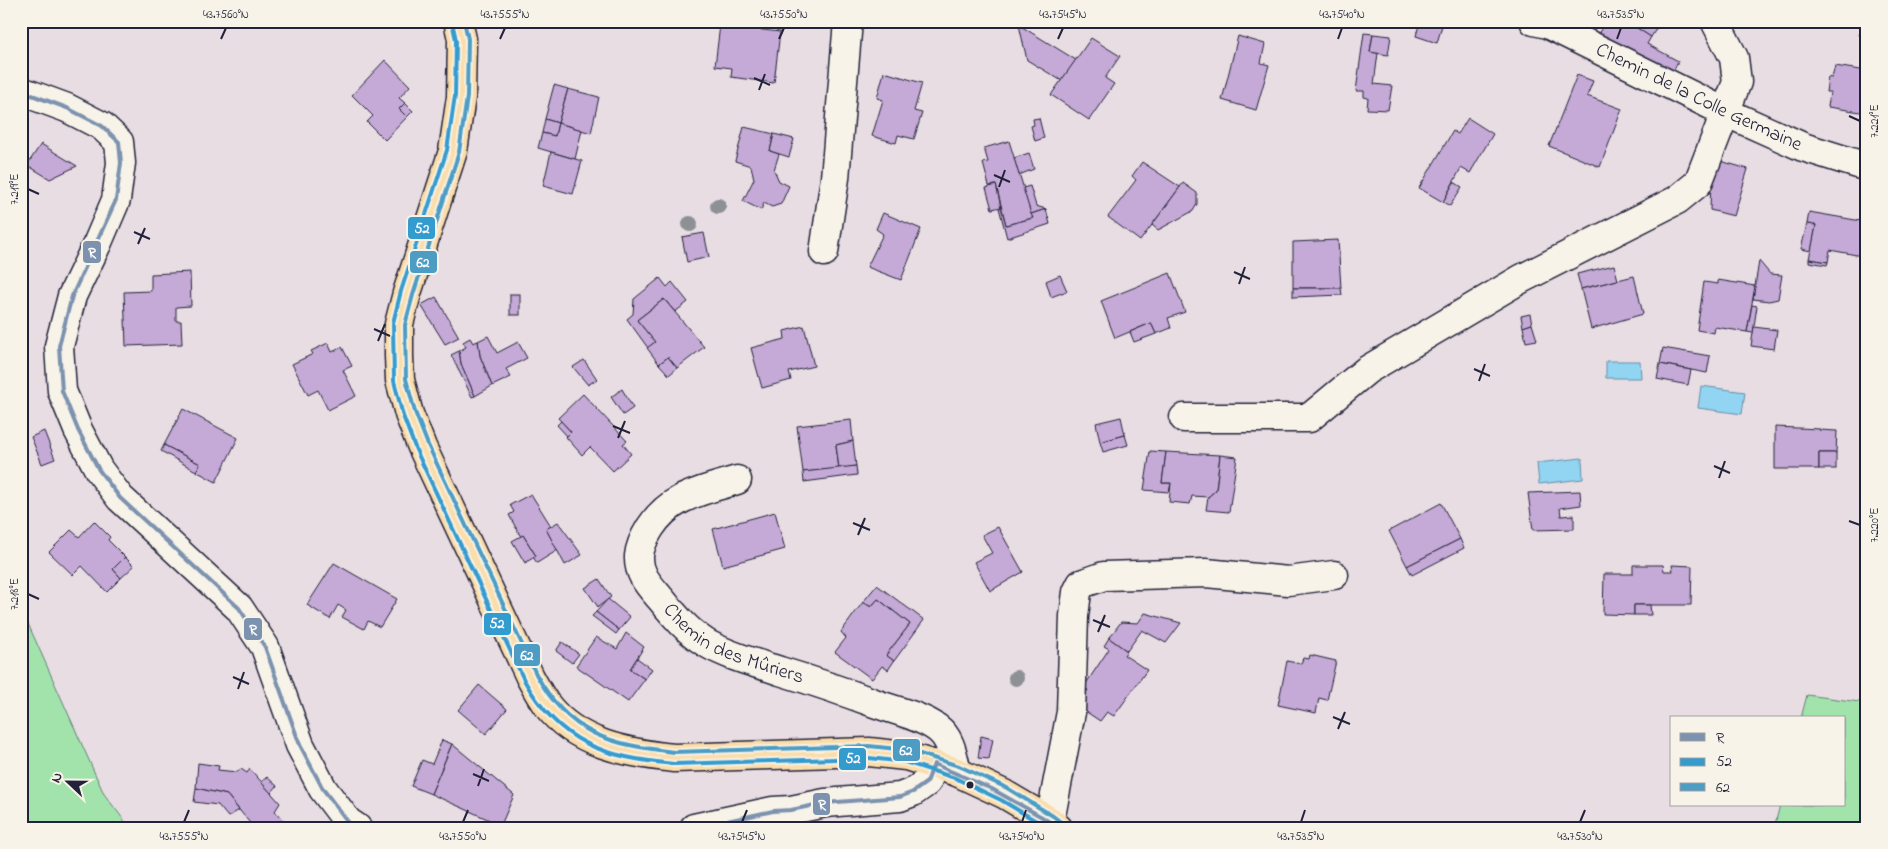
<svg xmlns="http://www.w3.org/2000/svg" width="1888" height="849" viewBox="0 0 1888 849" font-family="'Indie Flower',sans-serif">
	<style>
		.green { fill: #a2e3ac; stroke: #628274 }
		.water { fill: #91d5f3; stroke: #658da9 }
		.building { fill: #c5a9d6; stroke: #22223b }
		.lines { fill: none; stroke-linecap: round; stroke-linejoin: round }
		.minor-casing { stroke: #22223b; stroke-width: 31 }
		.major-casing { stroke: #22223b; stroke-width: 31 }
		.minor { stroke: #f7f3e8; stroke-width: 28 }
		.major { stroke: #fbddab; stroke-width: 28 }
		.bus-1-casing { stroke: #f7f3e8; stroke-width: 8 }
		.bus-2-casing { stroke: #f7f3e8; stroke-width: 8 }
		.bus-3-casing { stroke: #f7f3e8; stroke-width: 8 }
		.bus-1 { stroke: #7c92af; stroke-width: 4 }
		.bus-2 { stroke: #349bcf; stroke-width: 4 }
		.bus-3 { stroke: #4d9cc4; stroke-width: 4 }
		.tree { fill: #8d9196 }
		.ticks { fill: none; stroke: #22223b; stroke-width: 2 }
		.bus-dot { fill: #22223b; stroke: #f7f3e8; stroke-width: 2 }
		.labels { text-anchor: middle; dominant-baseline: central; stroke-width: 4; stroke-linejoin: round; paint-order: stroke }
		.street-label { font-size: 20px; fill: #22223b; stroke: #f7f3e8 }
		.line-badge { stroke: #f7f3e8; stroke-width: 2 }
		.badge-label { font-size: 14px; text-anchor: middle; font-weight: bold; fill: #fff }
		.neatline { fill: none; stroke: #22223b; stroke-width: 2 }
		.ticks-label { font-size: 12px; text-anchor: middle; fill: #22223b }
	</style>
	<rect width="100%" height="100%" fill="#e8dde3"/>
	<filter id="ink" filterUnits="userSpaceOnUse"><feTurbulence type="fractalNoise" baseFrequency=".02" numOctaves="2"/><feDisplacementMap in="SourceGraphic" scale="10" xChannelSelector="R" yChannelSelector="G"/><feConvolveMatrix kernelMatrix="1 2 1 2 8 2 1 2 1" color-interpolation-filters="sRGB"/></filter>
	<g filter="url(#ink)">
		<g class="green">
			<path d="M21,608L104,794L130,828H21Z"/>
			<path d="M1807,695L1867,703V828H1774L1780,805H1844V718H1801Z"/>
		</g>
		<g class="water">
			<path d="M1606,361H1640L1641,378H1606Z"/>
			<path d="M1701,386L1745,392L1742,414L1698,408Z"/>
			<path d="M1582,458L1583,479L1539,484L1537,463Z"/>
		</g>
		<g class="building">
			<path d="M1420,21L1443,22L1437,43L1416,36Z"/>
			<path d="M1606,21H1627L1651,37L1647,44L1678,61L1673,72L1598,34Z"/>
			<path d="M1638,21H1661L1651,37L1634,26Z"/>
			<path d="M1867,23V39L1859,35Z"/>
			<path d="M720,25L780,32L774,83L731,77L732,68L715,66Z"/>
			<path d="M1019,25L1076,60L1062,81L1027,60Z"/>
			<path d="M1364,33L1373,34L1370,52L1378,53L1374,84L1392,86L1388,110L1367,109L1368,98L1364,97V91H1356Z"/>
			<path d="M1373,34L1391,36L1388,55L1370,52Z"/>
			<path d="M1238,36L1265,44L1261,63L1269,65L1256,110L1222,100Z"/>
			<path d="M1091,38L1120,56L1105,78L1114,84L1089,120L1051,95Z"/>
			<path d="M385,60L410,86L399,98L405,103L399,109L407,117L385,140L367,122L373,116L352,95Z"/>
			<path d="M1835,66L1867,71V113L1828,107L1830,92H1826L1828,77L1832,78Z"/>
			<path d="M884,72L922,83L914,111L922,113L914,139L898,135L896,143L872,136L883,100L877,98Z"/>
			<path d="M1577,75L1593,81L1587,96L1622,109L1600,167L1549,146Z"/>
			<path d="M554,85L568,89L558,123L545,119Z"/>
			<path d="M568,89L599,97L591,133L558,123Z"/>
			<path d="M405,103L413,111L407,117L399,109Z"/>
			<path d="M1039,118L1044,138L1035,141L1031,126L1034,125L1033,119Z"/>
			<path d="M1468,118L1493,134L1470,173L1461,168L1443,202L1419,188L1453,131L1458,134Z"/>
			<path d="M545,119L558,123L555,136L542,133Z"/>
			<path d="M558,123L582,130L575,159L538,148L542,133L555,136Z"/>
			<path d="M744,127L774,134L770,151L779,154L774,170L779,181L789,186L781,204L772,207L764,203L761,210L743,201L754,179L751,166L735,161Z"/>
			<path d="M774,134L794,139L789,157L770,151Z"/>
			<path d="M1009,141L1033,218L1006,225L996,185L989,186L983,163L988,162L984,148Z"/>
			<path d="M41,144L77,166L50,179L27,165Z"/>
			<path d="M551,152L582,161L573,194L543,186Z"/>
			<path d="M1029,153L1034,169L1019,175L1014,158Z"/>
			<path d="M1717,160L1748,169L1734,216L1710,210L1711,180Z"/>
			<path d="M1142,162L1180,187L1140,241L1108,217L1136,180L1132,176Z"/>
			<path d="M1454,182L1462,187L1450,206L1443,202Z"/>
			<path d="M1183,183L1197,193V204L1193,211L1158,230L1152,225Z"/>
			<path d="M996,185L1001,207L992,209L986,188Z"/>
			<path d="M1030,186L1036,206L1046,209L1031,214L1023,188Z"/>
			<path d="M1001,207L1006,225L1033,218L1031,214L1046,209L1050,224L1007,238L999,208Z"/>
			<path d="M1809,212L1867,222V257L1830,250L1828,262L1809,259L1816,225L1807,224Z"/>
			<path d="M883,213L921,229L901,280L867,267L883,234L876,229Z"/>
			<path d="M1807,224L1816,225L1811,251L1801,249Z"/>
			<path d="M704,233L709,257L687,262L682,237Z"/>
			<path d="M1338,240L1341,288H1293V242Z"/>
			<path d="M1809,259L1828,262L1827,265L1809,262Z"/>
			<path d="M1759,261L1770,274L1782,275L1778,299L1769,301L1753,299Z"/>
			<path d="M1614,265L1618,280L1581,289L1577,274Z"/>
			<path d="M190,272L191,306L176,307V321H181L182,344L126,346L124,292L151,291V274Z"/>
			<path d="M1170,273L1185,312L1168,318L1171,328L1156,334L1151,323L1115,338L1101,301Z"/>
			<path d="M1060,275L1067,291L1051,297L1046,281Z"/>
			<path d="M1634,276L1643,314L1591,329L1581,289Z"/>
			<path d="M660,278L667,287L672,282L688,302L675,312L664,299L637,320L655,342L648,348L627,319L633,314L634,299Z"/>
			<path d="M1718,280L1755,286L1747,332L1715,327L1714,333L1697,330L1704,282L1718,284Z"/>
			<path d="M1293,288H1341L1342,295L1293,297Z"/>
			<rect x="510" y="294" width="10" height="21"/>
			<path d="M436,297L459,337L445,344L421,305Z"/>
			<path d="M664,299L704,347L677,368L668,357L659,364L647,348L655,342L637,320Z"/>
			<path d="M1752,305L1757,306L1753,333L1747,332Z"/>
			<path d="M1530,314L1532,324L1523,327L1521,316Z"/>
			<path d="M1151,323L1156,334L1134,342L1130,332Z"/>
			<path d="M1532,324L1537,340L1526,342L1523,327Z"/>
			<path d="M804,326L814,366L789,372L791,380L762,388L751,348L785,339L784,331Z"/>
			<path d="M1754,327L1777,330L1774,349L1751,346Z"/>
			<path d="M488,336L497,353L518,342L527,358L506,369L511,377L492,386L480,356L478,341Z"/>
			<path d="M470,338L473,343L478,341L480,356L492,386L475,396L461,364L459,351L466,347L463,342Z"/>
			<path d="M21,341H24L26,407L21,408Z"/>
			<path d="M328,343L332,352L342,347L352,366L343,370L356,396L328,410L318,390L308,395L292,364L313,354L311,351Z"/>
			<path d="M1663,348L1710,356L1707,373L1660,364Z"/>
			<path d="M459,351L461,364L475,396L472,397L451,355Z"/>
			<path d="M668,357L677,368L669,375L659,364Z"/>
			<path d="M584,360L597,379L588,385L573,367Z"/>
			<path d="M1660,364L1691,370L1688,385L1657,379Z"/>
			<path d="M622,389L633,408L623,415L611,397Z"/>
			<path d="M583,394L627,441L623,444L631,454L613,471L590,447L582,455L566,437L571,432L558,418Z"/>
			<path d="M183,409L238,438L216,482L196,471L200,464L164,445Z"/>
			<path d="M1121,417L1125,435L1100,442L1096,423Z"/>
			<path d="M851,420L853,441L836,445L839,469L803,472L797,426Z"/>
			<path d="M561,421L571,432L567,436L557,425Z"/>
			<path d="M1775,427L1820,429L1819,430L1837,431L1836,453H1819V469H1775Z"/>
			<path d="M44,431L55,459L42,464L31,437Z"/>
			<path d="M1125,435L1128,445L1103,452L1100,442Z"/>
			<path d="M853,441L856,466L839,469L836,445Z"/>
			<path d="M164,445L200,464L196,471L161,451Z"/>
			<path d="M1150,451L1166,452L1162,483H1171L1169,492L1144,490Z"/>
			<path d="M1166,452L1220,455L1216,490L1208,497L1192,496L1190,504L1169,502L1171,483H1162Z"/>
			<rect x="1819" y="453" width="17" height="16"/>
			<path d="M1220,455L1237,457L1229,512L1206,510L1208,497L1216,490Z"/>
			<path d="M856,466L857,475L804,482L803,472Z"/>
			<path d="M1580,491L1581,505L1560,508L1561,516L1574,515V529L1533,530L1528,493Z"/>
			<path d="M531,494L551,526L546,529L558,550L537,563L533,557L536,556L523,535L521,537L509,515L514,512L510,505Z"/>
			<path d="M1441,503L1460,539L1407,566L1389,531Z"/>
			<path d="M775,512L785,549L723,566L713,529Z"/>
			<path d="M94,521L110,537L108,540L125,557L113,569L121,578L107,592L82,566L73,575L49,552L71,530L79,537Z"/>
			<path d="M558,522L582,555L565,565L546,529Z"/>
			<path d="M998,527L1023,572L990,591L974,562L992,553L982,535Z"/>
			<path d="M523,535L536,556L525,563L512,541Z"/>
			<path d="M1460,539L1464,548L1412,575L1407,566Z"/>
			<path d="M125,557L134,566L121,578L113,569Z"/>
			<path d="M334,563L397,599L380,627L368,621L364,629L342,617L346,610L338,605L330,619L307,605Z"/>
			<path d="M1633,565H1663L1664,571H1673L1672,565L1692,566L1691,605H1634V615L1603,614L1604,574H1633Z"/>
			<path d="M599,579L611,597L598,607L585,588Z"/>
			<path d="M877,585L924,620L894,661L886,655L910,624L878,599L871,607L863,602Z"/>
			<path d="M608,599L630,617L619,630L596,612Z"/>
			<path d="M878,599L910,624L886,655L894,661L888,670L882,666L872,679L835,652L846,638L841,632L863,602L871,607Z"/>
			<path d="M1634,605H1650L1651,615H1634Z"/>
			<path d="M596,612L619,630L616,634L592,616Z"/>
			<path d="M1145,613L1181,623L1166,643L1142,630L1127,651L1109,638L1121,622L1138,623Z"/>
			<path d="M626,633L644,647L630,669L645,679L628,702L576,666L596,637L617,649Z"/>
			<path d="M1109,638L1127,651L1124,655L1147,670L1114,716L1107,712L1100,721L1076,705L1088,690L1083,688L1109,649L1104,646Z"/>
			<path d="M562,642L579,654L572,663L556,651Z"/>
			<path d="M1310,655L1336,661L1327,700L1319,698L1316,713L1278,705L1287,661L1301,664L1303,658L1309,659Z"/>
			<path d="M637,658L652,669L645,679L630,669Z"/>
			<path d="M479,685L507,709L486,734L458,710Z"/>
			<path d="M981,736L993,739L989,759L978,758Z"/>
			<path d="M442,740L452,744L431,794L411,786L422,760L432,764Z"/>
			<path d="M452,744L514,795L501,825L431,794Z"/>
			<path d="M198,763L219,766L218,770L237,772L241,769L247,773L250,769L280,803L275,811L287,825L284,828H254L227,795L196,788Z"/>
			<path d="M267,777L277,786L271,793L261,782Z"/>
			<path d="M196,788L227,795L239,810L228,817L218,805L194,802Z"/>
		</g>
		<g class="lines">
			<g class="minor-casing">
				<g id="minor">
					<path id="s1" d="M1534,21L1547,24L1725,112L1803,147L1867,167"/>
					<path d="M21,91L67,108L102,126L119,142L121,163L116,200L98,242L72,296L59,346L62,391L78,430L99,470L120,498L239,608L265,647L300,745L323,789L348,822L357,828"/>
					<path d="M824,252L835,178L848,21"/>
					<path d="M1184,418H1309L1367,370L1521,279L1677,200L1698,183L1737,82L1734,58L1715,21"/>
					<path id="s2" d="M737,480C703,491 671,495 650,528C645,536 640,545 639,556C638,574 649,585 660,598C674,615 687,631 706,643C728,656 756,663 780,671C813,681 845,692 877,704C897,711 920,716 937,728C951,738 953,756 957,772"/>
					<path d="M1050,821L1071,712L1074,616L1077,592L1081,584L1104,576L1206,573L1288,581L1334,575"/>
					<path d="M694,828L773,811L791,810L825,803L900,797L913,792L927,782L934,764"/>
				</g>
			</g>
			<g class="major-casing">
				<path id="major" d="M458,21L462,39L461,97L453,151L407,293L399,324V356L400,380L409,414L422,447L530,677C535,686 540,696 546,704C576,744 627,753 674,758L869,752L906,756L957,772L1004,794L1050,821L1058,828"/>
			</g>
			<use href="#minor" class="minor"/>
			<use href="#major" class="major"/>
			<g class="bus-1-casing">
				<g id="bus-1">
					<path d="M21,91L67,108L102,126L119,142L121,163L116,200L72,296L59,346L62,391L78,430L99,470L120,498L239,608L265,647L300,745L323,789L348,822L357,828"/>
					<path d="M934,764L992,789L1042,817L1058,828"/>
					<path d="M695,828L773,811L791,810L825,803L900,797L913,792L927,782L934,764"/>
				</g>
			</g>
			<g class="bus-2-casing">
				<path id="bus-2" d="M452,22L456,40L455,96L447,150L401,291L393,323L394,381L403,416L416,450L524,680C560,744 604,757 674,764L869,758L905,762L955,778L1001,800L1048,828"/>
			</g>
			<g class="bus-3-casing">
				<path id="bus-3" d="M464,21L468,39L467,97L459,152L413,295L405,325L406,379L415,412L428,445L536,674C569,735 609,744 674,752L869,746L907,750L959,766L1007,788L1053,816L1062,823"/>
			</g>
			<use href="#bus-1" class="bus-1"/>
			<use href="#bus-2" class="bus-2"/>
			<use href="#bus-3" class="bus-3"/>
		</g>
		<g class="tree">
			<circle cx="718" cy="206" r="8"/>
			<circle cx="690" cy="224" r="8"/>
			<circle cx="1016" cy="678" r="8"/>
		</g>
	</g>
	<path class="ticks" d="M221,39L226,28M500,39L505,28M779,39L784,28M1058,39L1063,28M1338,39L1342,28M1617,39L1621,28M754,78L770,85M759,90L765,74M1849,116L1860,121M994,175L1010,182M999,187L1005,170M28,189L39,194M134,232L150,239M138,244L145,228M1234,272L1250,279M1239,284L1245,267M374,329L390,336M378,341L385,324M1474,369L1490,376M1479,381L1485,364M613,426L630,433M618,438L625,421M1714,466L1730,473M1719,478L1725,461M1849,521L1860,525M853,523L870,530M858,535L865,518M28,594L39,599M1093,620L1110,627M1098,632L1105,615M233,677L249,684M238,689L244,672M1333,717L1350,724M1338,729L1345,712M473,774L489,781M478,786L484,769M184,822L189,810M463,822L468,810M742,822L747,810M1022,822L1026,810M1301,822L1305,810M1580,822L1585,810"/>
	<circle class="bus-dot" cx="970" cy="785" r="4.5"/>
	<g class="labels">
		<g class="street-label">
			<text stroke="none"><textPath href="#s1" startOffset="182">Chemin de la Colle Germaine</textPath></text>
			<text stroke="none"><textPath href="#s2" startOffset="270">Chemin des Mûriers</textPath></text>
		</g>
	</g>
	<g class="line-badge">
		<rect x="407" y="216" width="29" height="24" rx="5" fill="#349bcf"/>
		<rect x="82" y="240" width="20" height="24" rx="5" fill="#7c92af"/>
		<rect x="409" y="250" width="29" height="24" rx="5" fill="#4d9cc4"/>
		<rect x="483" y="612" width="29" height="24" rx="5" fill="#349bcf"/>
		<rect x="243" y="617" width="20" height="24" rx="5" fill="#7c92af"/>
		<rect x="513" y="643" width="28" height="24" rx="5" fill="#4d9cc4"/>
		<rect x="892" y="738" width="29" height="24" rx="5" fill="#4d9cc4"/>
		<rect x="838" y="747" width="29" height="24" rx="5" fill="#349bcf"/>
		<rect x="812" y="792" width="19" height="24" rx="5" fill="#7c92af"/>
	</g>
	<g class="badge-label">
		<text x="422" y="233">52</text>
		<text x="92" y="257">R</text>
		<text x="423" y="267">62</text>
		<text x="497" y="628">52</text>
		<text x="253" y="634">R</text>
		<text x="527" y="660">62</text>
		<text x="906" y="755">62</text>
		<text x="853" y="763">52</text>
		<text x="822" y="809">R</text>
	</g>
	<rect width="1888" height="849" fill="none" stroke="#f7f3e8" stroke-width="55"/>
	<rect x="1670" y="716" width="175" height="90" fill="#f7f3e8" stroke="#a29fa3"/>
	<rect x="1680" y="733" width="25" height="8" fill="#7c92af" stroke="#a29fa3"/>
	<text x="1716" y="742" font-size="15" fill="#22223b">R</text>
	<rect x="1680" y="758" width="25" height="8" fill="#349bcf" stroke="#a29fa3"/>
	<text x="1716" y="766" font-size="15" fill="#22223b">52</text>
	<rect x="1680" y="783" width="25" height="8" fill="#4d9cc4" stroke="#a29fa3"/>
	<text x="1716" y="792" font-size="15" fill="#22223b">62</text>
	<g transform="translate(68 782) rotate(292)" stroke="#f7f3e8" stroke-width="4" paint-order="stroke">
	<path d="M0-4L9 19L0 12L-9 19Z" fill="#22223b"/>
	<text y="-8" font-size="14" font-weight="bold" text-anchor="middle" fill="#22223b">N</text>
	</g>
	<rect x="28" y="28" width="1832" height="794" class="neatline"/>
	<g class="ticks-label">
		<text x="226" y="18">43.7560°N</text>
		<text x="505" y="18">43.7555°N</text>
		<text x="784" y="18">43.7550°N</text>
		<text x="1063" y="18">43.7545°N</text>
		<text x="1342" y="18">43.7540°N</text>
		<text x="1621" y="18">43.7535°N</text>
		<text transform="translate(1874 121) rotate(-90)" y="4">7.221°E</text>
		<text transform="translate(14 189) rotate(-90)" y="4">7.219°E</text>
		<text transform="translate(1874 525) rotate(-90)" y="4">7.220°E</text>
		<text transform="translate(14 594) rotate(-90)" y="4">7.218°E</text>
		<text x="184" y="840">43.7555°N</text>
		<text x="463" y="840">43.7550°N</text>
		<text x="742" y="840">43.7545°N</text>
		<text x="1022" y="840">43.7540°N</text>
		<text x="1301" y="840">43.7535°N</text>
		<text x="1580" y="840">43.7530°N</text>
	</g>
</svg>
